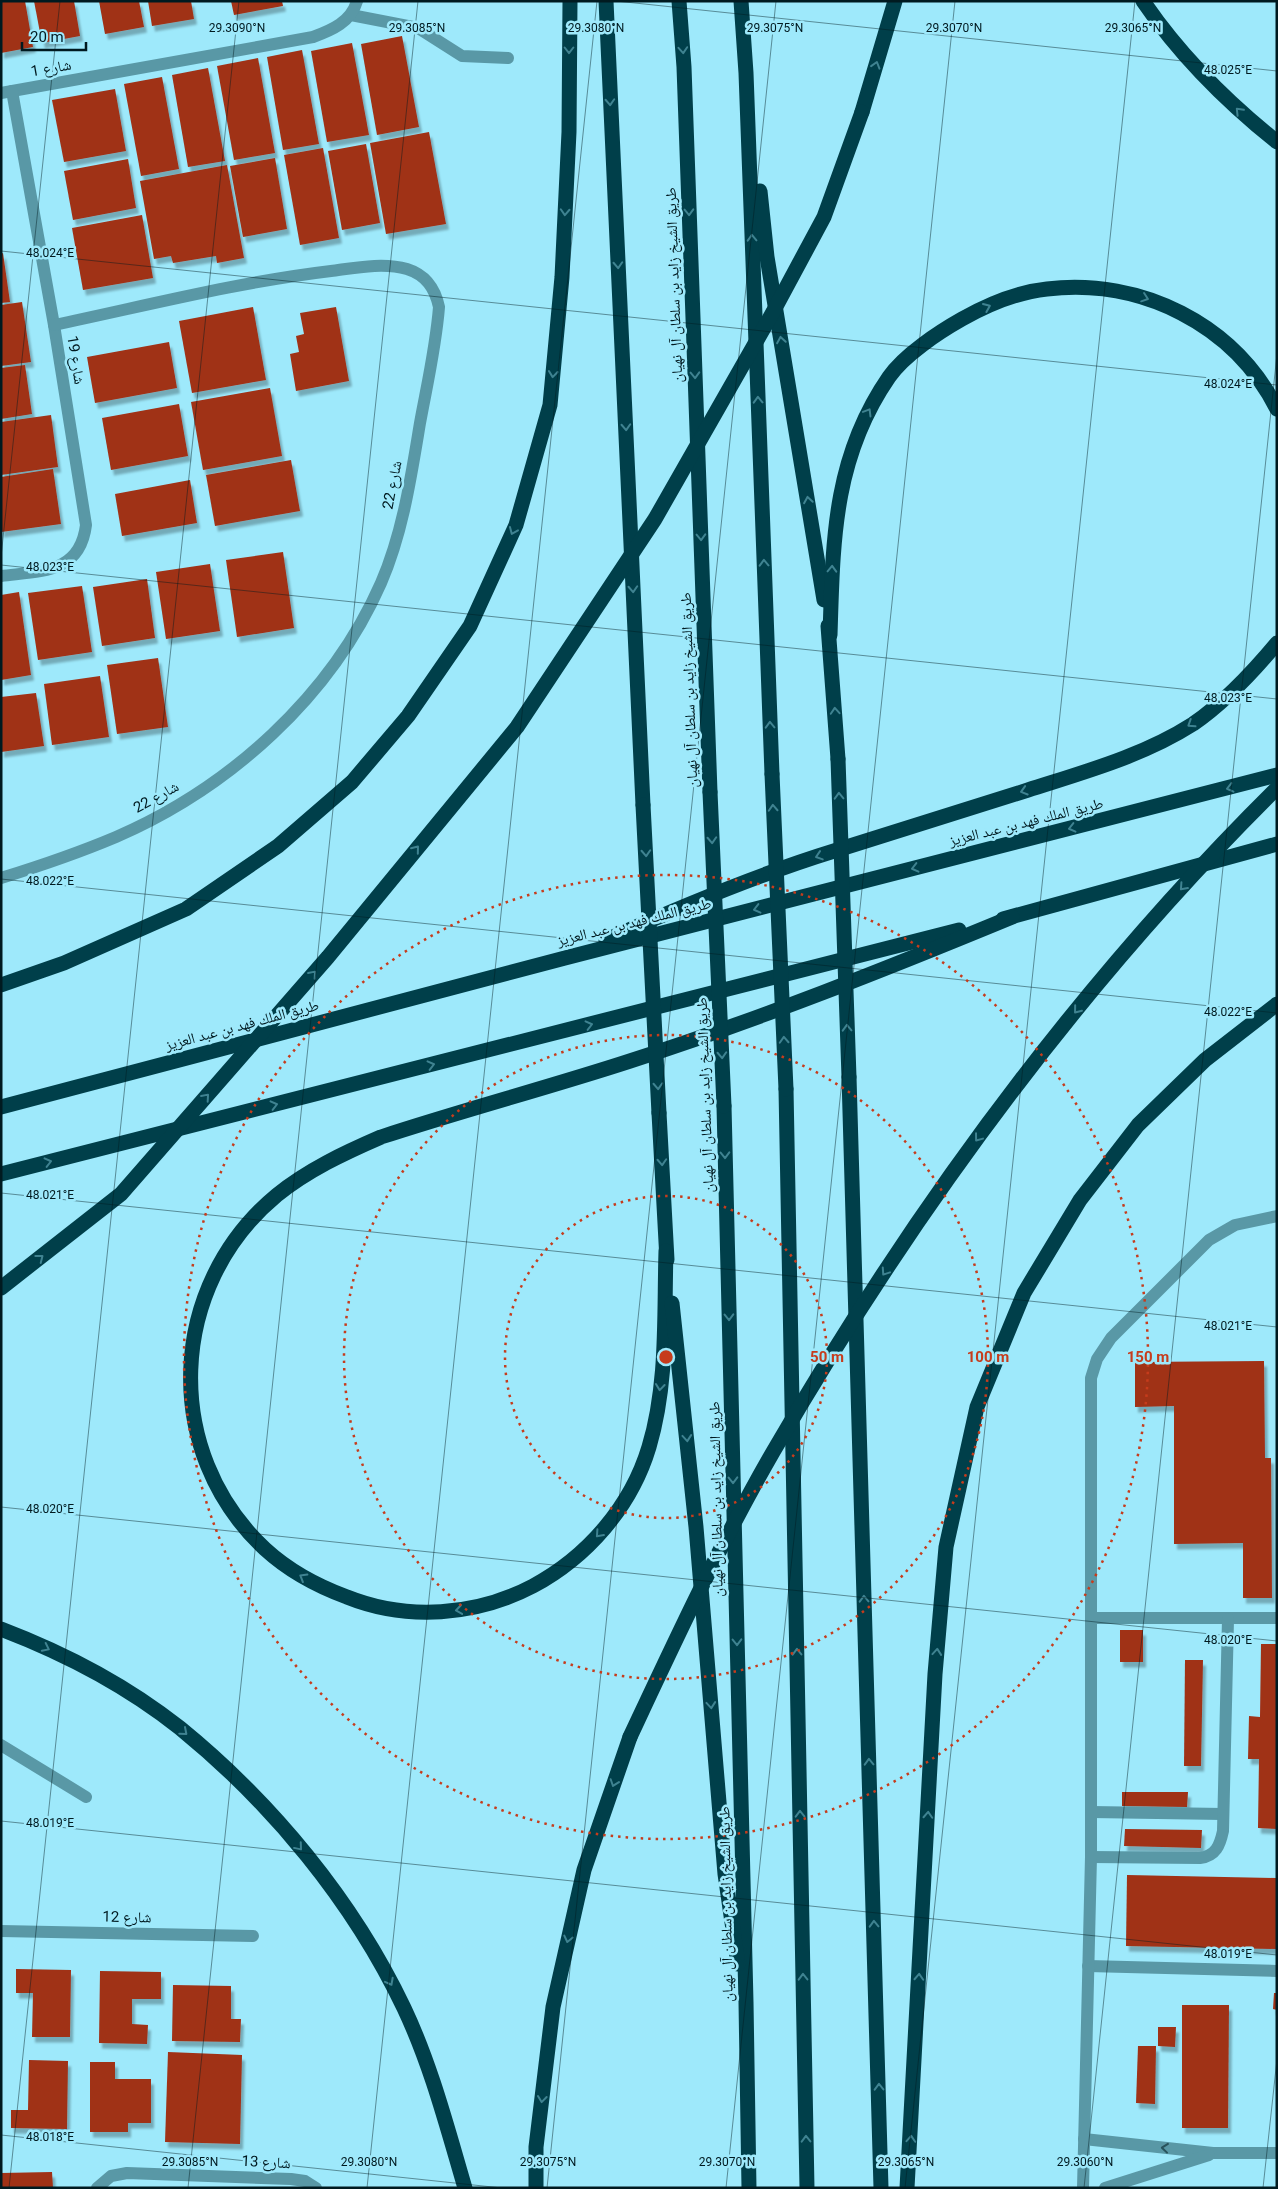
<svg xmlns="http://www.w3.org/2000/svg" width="1278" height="2189" viewBox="0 0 1278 2189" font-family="Roboto,'Noto Naskh Arabic',sans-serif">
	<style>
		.building { fill: #a03016; filter: url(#shadow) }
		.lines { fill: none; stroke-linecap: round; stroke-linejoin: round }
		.service { stroke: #5998a6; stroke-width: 12 }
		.minor { stroke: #5998a6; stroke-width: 12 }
		.motorway { stroke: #003f4a; stroke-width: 15 }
		.motorway-bridge { stroke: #003f4a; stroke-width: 15 }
		.oneway { stroke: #3f8391 }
		.oneway2 { stroke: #28535c }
		.ticks { fill: none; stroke: #001a20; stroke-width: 1; stroke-opacity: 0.45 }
		.ring { fill: none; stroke: #c63c1c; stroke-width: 2.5; stroke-dasharray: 2.5 5 }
		.labels { text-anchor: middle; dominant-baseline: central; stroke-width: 5; stroke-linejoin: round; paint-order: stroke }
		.street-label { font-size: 15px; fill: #001a20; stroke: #9ee9fb }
		.ticks-label { font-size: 12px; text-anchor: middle; fill: #001a20; stroke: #9ee9fb; stroke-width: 5; stroke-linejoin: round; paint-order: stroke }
		.centre { fill: #c63c1c; stroke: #9ee9fb; stroke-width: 2.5 }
		.ring-label { font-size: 15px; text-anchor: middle; font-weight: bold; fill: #c63c1c; stroke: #9ee9fb; stroke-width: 5; stroke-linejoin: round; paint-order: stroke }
	</style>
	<defs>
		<filter id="shadow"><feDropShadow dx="3" dy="5.5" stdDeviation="1" flood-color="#0004"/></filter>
	</defs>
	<rect width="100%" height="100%" fill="#9ee9fb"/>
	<g class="building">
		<path d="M1,1H25L33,47L1,53Z"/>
		<path d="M34,1H74L80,36L42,43Z"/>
		<path d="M99,1H139L144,27L105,34Z"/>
		<path d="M148,1H191L194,19L152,26Z"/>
		<path d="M231,1H282L283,6L234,15Z"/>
		<path d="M402,36L419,127L377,135L361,44Z"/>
		<path d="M352,43L369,135L327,142L311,51Z"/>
		<path d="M302,50L319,144L283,150L267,57Z"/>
		<path d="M258,58L275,153L234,160L217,66Z"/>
		<path d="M208,68L225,161L188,167L172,75Z"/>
		<path d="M162,77L179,169L141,176L124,84Z"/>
		<path d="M115,89L126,151L64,162L52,100Z"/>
		<path d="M429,132L446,224L386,234L370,143Z"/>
		<path d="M366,144L380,223L342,230L328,151Z"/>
		<path d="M323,148L339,238L300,245L284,155Z"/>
		<path d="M275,158L287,229L243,237L230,166Z"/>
		<path d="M128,159L136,208L73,220L64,171Z"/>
		<path d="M227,165L244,258L217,263L216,256L173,263L171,256L154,259L140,181Z"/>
		<path d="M142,215L153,278L83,290L72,228Z"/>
		<path d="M3,253L10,302L1,303V254Z"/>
		<path d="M22,302L31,362L1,366V305Z"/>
		<path d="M253,307L266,380L192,393L179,321Z"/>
		<path d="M336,307L349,381L296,391L290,354L299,352L296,336L304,334L300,313Z"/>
		<path d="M169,342L177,388L95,403L87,357Z"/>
		<path d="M25,365L32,414L1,419V368Z"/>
		<path d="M270,388L282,456L203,470L191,402Z"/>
		<path d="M179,404L188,456L111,470L102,418Z"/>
		<path d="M51,415L58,467L1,475V422Z"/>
		<path d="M291,460L300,511L215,526L206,475Z"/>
		<path d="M53,469L61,524L1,532V477Z"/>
		<path d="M190,480L197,523L122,536L115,494Z"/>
		<path d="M283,552L294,628L237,637L226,560Z"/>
		<path d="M210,564L220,631L166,639L156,572Z"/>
		<path d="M147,579L155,638L102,646L93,587Z"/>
		<path d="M82,586L92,652L38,660L28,593Z"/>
		<path d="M19,592L31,675L1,680V595Z"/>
		<path d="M158,658L168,727L117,734L107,665Z"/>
		<path d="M100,676L109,737L52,745L44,684Z"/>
		<path d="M36,693L44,746L1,752V697Z"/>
		<path d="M1264,1361L1265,1458H1271L1272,1598H1243V1543L1174,1544V1406L1135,1407V1362Z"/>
		<rect x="1120" y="1630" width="23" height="32"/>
		<path d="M1261,1644H1277V1829L1258,1828L1259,1759H1248L1249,1716L1260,1717Z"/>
		<path d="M1185,1660H1203L1201,1766H1184Z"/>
		<path d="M1122,1792H1188L1187,1807L1122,1806Z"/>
		<path d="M1125,1829L1202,1830L1201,1848L1124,1846Z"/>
		<path d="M1127,1875L1277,1878V1949L1126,1946Z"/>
		<path d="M16,1969L71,1970L70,2037H32L33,1993H16Z"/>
		<path d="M100,1971L161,1972V1999H132V2024L148,2025L147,2044L99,2043Z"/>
		<path d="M173,1985L231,1986V2019H241L240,2042L172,2041Z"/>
		<path d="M1274,1993H1277V2010L1273,2009Z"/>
		<path d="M1182,2005H1229L1228,2128H1182Z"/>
		<path d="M1158,2027H1176L1175,2047L1158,2046Z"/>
		<path d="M1138,2046H1156L1155,2104L1136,2103Z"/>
		<path d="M168,2052L242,2055L240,2144L165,2142Z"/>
		<path d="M29,2060L68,2061L67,2129L11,2128V2110H28Z"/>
		<path d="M90,2062H115V2079H151V2123H128V2132H90Z"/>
		<path d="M52,2172L53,2188H1V2173Z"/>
	</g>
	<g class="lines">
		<g class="service">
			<path d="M351,15L418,28L462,56L508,58"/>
			<path d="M1092,1618H1277"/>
			<path d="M1,1745L86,1797"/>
			<path d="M1091,1812L1223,1814"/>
			<path d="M1091,1857L1200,1858C1216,1856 1220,1845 1223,1831L1228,1619"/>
			<path d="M1088,1966L1277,1971"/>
			<path d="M1084,2139L1213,2153H1277"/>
			<path d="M1105,2188L1209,2155"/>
		</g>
		<g class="minor">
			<path d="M1,93L313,37C332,30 351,22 357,1"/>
			<path d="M1,576C40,571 80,574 86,525L54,325L12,91"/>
			<path d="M1,878C40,866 78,853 116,837C229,788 331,697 381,583C403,532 411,477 420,423C427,385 436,346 439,307C435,288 426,275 407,269C383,262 354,268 331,271C238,282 145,306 54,325"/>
			<path d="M1,1931L253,1936"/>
			<path d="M97,2188L111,2176L127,2173L291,2179L305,2181L316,2188"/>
			<path d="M1083,2188L1091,1857V1378L1097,1359L1111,1338L1209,1240L1235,1225L1277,1216"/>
		</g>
		<g class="motorway">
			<path d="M606,1L643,805"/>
			<path d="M679,1L684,67L710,792"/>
			<path d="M741,1L746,73L772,774"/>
			<path d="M1143,1C1179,54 1227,102 1277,142"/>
			<path d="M862,112L895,1"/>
			<path d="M760,191L767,257L824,600"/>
			<path d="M828,626L838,759"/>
			<path d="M830,635C833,541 833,458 889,377C904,355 939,332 962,319C987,305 1018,292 1047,289C1141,278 1234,324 1277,409"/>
			<path d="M1003,919L1277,844"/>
			<path d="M606,940C680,907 756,875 834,851C899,830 964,810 1028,790C1084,772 1143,756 1193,724C1225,702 1252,673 1277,643"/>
			<path d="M1,985L64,963L186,909L278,846L352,782L408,716L470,626L516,525L550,405L562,277L569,132L570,1"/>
			<path d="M849,1077L881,2188"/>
			<path d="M786,1089L807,2188"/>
			<path d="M724,1106L746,2002L749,2188"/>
			<path d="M1,1107L565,958L1277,775"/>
			<path d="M659,1113L667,1260"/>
			<path d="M1,1174L959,930"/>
			<path d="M666,1251C664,1315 668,1384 649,1447C631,1507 587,1557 533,1586C476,1616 407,1621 347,1597C317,1586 289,1571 265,1549C161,1452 167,1286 277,1195C308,1170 344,1153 381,1137C463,1110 547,1088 630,1061C760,1019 886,969 1012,917"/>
			<path d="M672,1303L696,1527L725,1874L738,1964"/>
			<path d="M1,1629C64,1653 127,1686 180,1728C272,1803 353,1901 404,2008C431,2065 447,2127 465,2188"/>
			<path d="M536,2188V2147L553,2007L584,1870L630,1737"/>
			<path d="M907,2188L935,1674L946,1547L977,1407L1024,1293L1080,1200L1138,1125L1205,1060L1277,1004"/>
		</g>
		<g class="motorway-bridge">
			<path d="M838,759L849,1077"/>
			<path d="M772,774L786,1089"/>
			<path d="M710,792L724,1106"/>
			<path d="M643,805L659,1113"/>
			<path d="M1,1288L121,1194L328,957L517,727L655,519L773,312L824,217L862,112"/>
			<path d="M630,1737C675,1641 720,1544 773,1452C913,1211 1079,984 1277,788"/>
		</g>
	</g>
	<defs><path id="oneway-chevron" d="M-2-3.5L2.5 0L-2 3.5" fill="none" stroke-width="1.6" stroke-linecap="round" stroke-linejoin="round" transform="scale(1.25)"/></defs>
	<g class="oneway">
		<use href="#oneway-chevron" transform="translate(569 50) rotate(90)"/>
		<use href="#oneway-chevron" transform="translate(683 50) rotate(86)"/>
		<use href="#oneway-chevron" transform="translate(876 65) rotate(-73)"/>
		<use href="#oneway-chevron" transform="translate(610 102) rotate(87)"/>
		<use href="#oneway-chevron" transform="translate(1239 111) rotate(-134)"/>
		<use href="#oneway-chevron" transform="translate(565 212) rotate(93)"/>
		<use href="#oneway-chevron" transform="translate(689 212) rotate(88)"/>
		<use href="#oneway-chevron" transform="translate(752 238) rotate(-92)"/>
		<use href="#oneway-chevron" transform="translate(618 265) rotate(87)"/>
		<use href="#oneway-chevron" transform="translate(1145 298) rotate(19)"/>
		<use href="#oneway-chevron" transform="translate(987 307) rotate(-23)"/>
		<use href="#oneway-chevron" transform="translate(781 340) rotate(-99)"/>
		<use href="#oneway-chevron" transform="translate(553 374) rotate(96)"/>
		<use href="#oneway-chevron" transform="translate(695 375) rotate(88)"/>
		<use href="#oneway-chevron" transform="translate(758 400) rotate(-92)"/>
		<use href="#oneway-chevron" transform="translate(868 412) rotate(-59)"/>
		<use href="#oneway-chevron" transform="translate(626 427) rotate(87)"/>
		<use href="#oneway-chevron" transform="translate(808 500) rotate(-99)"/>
		<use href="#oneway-chevron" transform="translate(513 531) rotate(113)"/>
		<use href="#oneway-chevron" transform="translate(701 537) rotate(88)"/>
		<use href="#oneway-chevron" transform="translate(764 563) rotate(-92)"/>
		<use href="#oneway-chevron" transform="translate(832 569) rotate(-88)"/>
		<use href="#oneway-chevron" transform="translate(633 589) rotate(87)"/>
		<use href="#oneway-chevron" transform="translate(835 711) rotate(-94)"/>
		<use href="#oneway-chevron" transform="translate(1191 724) rotate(147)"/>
		<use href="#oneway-chevron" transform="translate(770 725) rotate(-92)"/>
		<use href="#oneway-chevron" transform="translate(1230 788) rotate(166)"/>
		<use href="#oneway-chevron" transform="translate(1024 791) rotate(163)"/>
		<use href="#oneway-chevron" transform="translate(839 796) rotate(-92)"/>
		<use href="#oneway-chevron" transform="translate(773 808) rotate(-93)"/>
		<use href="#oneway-chevron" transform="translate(1072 828) rotate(166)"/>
		<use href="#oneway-chevron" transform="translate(712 840) rotate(87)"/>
		<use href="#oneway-chevron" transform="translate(416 849) rotate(-51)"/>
		<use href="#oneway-chevron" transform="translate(646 853) rotate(87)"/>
		<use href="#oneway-chevron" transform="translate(819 856) rotate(162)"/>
		<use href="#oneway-chevron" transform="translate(915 868) rotate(166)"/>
		<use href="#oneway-chevron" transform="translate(1183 887) rotate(132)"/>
		<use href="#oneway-chevron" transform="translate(757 909) rotate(166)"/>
		<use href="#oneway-chevron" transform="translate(313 974) rotate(-49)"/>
		<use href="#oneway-chevron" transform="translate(1077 1010) rotate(129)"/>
		<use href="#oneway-chevron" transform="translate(589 1025) rotate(-14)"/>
		<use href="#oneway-chevron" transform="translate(847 1028) rotate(-92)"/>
		<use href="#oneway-chevron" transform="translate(784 1040) rotate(-93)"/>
		<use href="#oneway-chevron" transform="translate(722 1055) rotate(87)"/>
		<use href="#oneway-chevron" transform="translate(431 1065) rotate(-14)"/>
		<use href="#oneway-chevron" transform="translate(658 1086) rotate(87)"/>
		<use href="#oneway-chevron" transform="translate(206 1097) rotate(-49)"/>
		<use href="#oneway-chevron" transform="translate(274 1105) rotate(-14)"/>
		<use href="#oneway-chevron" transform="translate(978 1138) rotate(127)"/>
		<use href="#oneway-chevron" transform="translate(725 1155) rotate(89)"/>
		<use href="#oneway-chevron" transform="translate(48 1162) rotate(-14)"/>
		<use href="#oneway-chevron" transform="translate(662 1162) rotate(87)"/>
		<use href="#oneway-chevron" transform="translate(40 1258) rotate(-38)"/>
		<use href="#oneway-chevron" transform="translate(885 1272) rotate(124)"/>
		<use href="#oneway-chevron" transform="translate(729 1317) rotate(89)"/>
		<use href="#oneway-chevron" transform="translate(660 1387) rotate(96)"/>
		<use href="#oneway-chevron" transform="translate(687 1438) rotate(85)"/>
		<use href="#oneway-chevron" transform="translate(733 1480) rotate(89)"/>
		<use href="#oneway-chevron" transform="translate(599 1534) rotate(132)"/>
		<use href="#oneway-chevron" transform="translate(303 1577) rotate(-149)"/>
		<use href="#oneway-chevron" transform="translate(864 1599) rotate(-92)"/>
		<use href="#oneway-chevron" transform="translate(459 1610) rotate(172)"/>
		<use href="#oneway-chevron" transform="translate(737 1642) rotate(89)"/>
		<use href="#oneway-chevron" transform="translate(46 1648) rotate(26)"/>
		<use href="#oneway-chevron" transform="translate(797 1652) rotate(-91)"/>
		<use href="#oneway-chevron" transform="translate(937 1652) rotate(-85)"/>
		<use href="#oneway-chevron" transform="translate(711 1705) rotate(85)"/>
		<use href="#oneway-chevron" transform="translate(184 1732) rotate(41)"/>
		<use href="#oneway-chevron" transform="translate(869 1762) rotate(-92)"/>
		<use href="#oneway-chevron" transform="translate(614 1783) rotate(109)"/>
		<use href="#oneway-chevron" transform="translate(800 1814) rotate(-91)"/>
		<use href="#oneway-chevron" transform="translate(928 1815) rotate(-87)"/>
		<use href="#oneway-chevron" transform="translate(299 1847) rotate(50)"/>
		<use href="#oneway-chevron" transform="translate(874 1924) rotate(-92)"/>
		<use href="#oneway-chevron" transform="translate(568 1939) rotate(103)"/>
		<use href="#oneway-chevron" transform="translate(803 1977) rotate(-91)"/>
		<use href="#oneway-chevron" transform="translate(919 1977) rotate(-87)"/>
		<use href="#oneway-chevron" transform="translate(390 1982) rotate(62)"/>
		<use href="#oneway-chevron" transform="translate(879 2087) rotate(-91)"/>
		<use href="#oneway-chevron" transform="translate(542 2099) rotate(97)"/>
		<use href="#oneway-chevron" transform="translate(806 2139) rotate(-91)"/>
		<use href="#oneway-chevron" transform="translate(911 2139) rotate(-86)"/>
	</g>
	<use class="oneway2" href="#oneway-chevron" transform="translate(1165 2148) rotate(-174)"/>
	<path class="ticks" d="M616,1L1277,71M1,251L1277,385M1,557L60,1M1,565L1277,699M1,879L1277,1013M1,1193L1277,1327M1,1507L1277,1641M1,1821L1277,1955M1,2135L502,2188M9,2188L239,1M188,2188L418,1M367,2188L597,1M547,2188L776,1M726,2188L955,1M905,2188L1135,1M1084,2188L1277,354M1263,2188L1277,2059"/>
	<g class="ring">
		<circle cx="666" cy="1357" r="161"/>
		<circle cx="666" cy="1357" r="322"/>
		<circle cx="666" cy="1357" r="482"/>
	</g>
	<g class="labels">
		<g class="street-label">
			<text transform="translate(51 68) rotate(-10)">شارع 1</text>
			<text transform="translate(674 285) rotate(-92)">طريق الشيخ زايد بن سلطان آل نهيان</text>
			<text transform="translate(76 360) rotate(81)">شارع 19</text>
			<text transform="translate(392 485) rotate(-79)">شارع 22</text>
			<text transform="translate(689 690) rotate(-92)">طريق الشيخ زايد بن سلطان آل نهيان</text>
			<text transform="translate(156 797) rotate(-29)">شارع 22</text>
			<text transform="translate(1026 822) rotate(-14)">طريق الملك فهد بن عبد العزيز</text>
			<text transform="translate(634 922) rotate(-14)">طريق الملك فهد بن عبد العزيز</text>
			<text transform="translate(242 1025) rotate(-15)">طريق الملك فهد بن عبد العزيز</text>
			<text transform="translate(705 1095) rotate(-92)">طريق الشيخ زايد بن سلطان آل نهيان</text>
			<text transform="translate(716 1499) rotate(-91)">طريق الشيخ زايد بن سلطان آل نهيان</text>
			<text transform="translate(726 1904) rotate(-91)">طريق الشيخ زايد بن سلطان آل نهيان</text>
			<text transform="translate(127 1917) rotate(1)">شارع 12</text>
			<text transform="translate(266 2162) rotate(3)">شارع 13</text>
		</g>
	</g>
	<g class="ticks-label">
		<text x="237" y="32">29.3090°N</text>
		<text x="417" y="32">29.3085°N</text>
		<text x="596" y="32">29.3080°N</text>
		<text x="775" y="32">29.3075°N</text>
		<text x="954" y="32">29.3070°N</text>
		<text x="1133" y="32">29.3065°N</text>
		<text x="1228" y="74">48.025°E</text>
		<text x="50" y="257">48.024°E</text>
		<text x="1228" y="388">48.024°E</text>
		<text x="50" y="571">48.023°E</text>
		<text x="1228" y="702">48.023°E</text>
		<text x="50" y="885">48.022°E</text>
		<text x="1228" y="1016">48.022°E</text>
		<text x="50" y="1199">48.021°E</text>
		<text x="1228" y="1330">48.021°E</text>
		<text x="50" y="1513">48.020°E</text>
		<text x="1228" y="1644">48.020°E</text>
		<text x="50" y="1827">48.019°E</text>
		<text x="1228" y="1958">48.019°E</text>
		<text x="50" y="2141">48.018°E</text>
		<text x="190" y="2166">29.3085°N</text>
		<text x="369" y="2166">29.3080°N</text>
		<text x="548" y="2166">29.3075°N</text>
		<text x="727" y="2166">29.3070°N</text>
		<text x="906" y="2166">29.3065°N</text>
		<text x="1085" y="2166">29.3060°N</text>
	</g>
	<circle cx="666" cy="1357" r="8" class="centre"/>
	<g class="ring-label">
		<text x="827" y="1362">50 m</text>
		<text x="988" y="1362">100 m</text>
		<text x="1148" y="1362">150 m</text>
	</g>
	<rect width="1278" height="2189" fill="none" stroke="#001a20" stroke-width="5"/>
	<path d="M22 42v8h64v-8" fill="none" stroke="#001a20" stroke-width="2.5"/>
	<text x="30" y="42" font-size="15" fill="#001a20" stroke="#9ee9fb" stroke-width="4" paint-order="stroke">20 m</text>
</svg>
